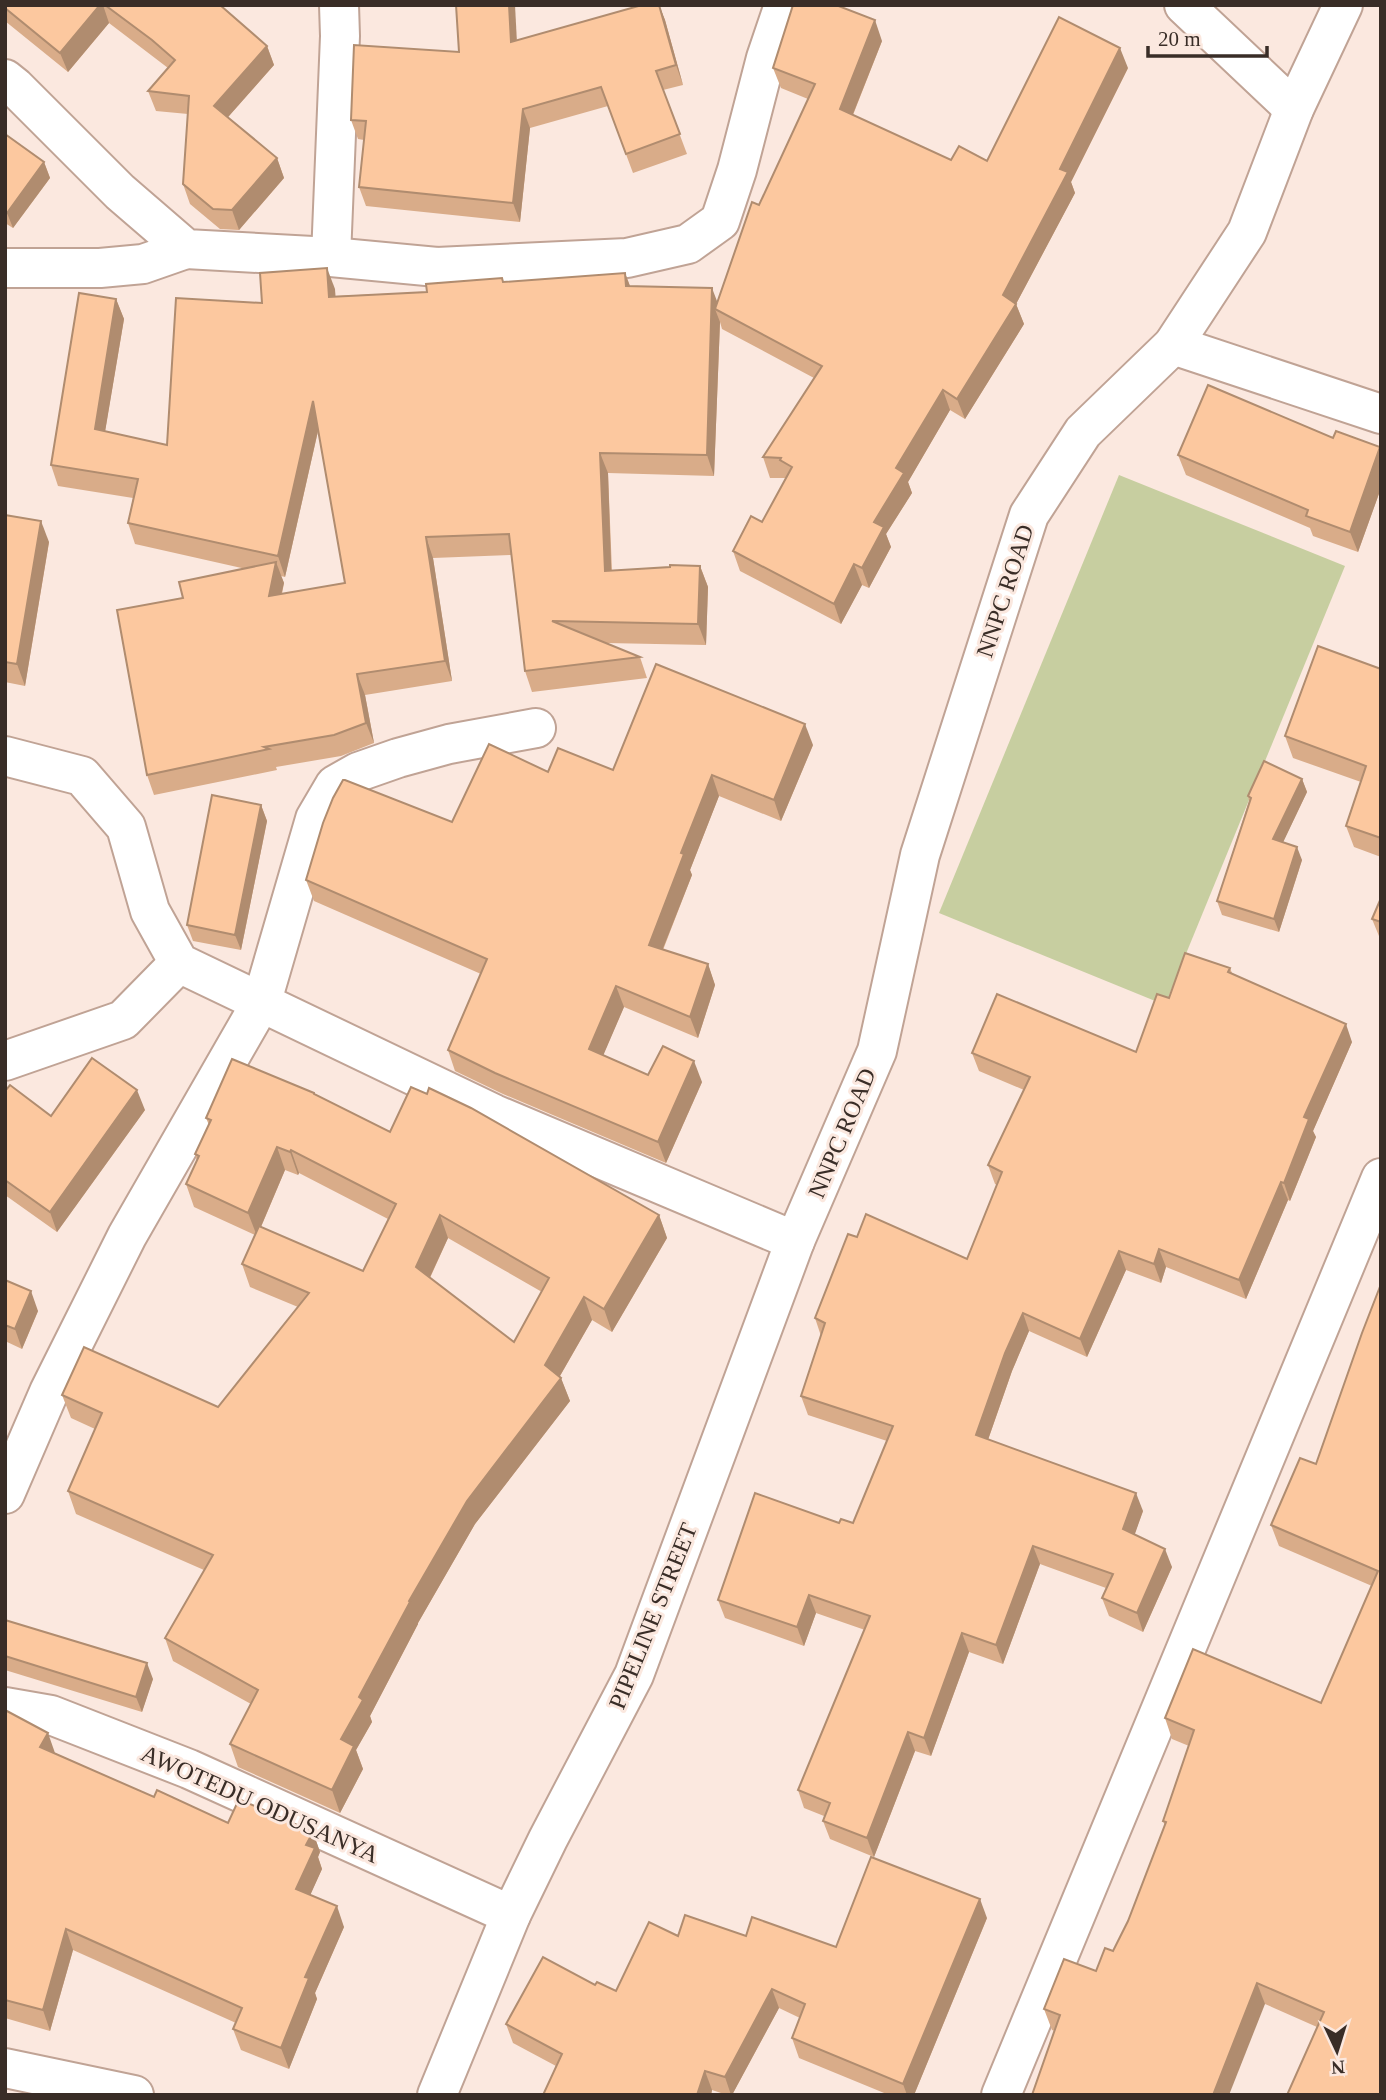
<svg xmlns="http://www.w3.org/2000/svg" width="1386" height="2100" viewBox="0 0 1386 2100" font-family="'Times New Roman',serif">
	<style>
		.green { fill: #c7cea0 }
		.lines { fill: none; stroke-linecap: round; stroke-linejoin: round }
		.minor-casing { stroke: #c0a395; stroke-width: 42 }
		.minor { stroke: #fff; stroke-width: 38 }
		.wall { fill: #d9ac89; fill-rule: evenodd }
		.shaded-wall { fill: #b08c6f }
		.building { fill: #fcc89f; stroke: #b08c6f; stroke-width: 2; fill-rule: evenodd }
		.labels { text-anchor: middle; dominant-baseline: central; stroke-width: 6; stroke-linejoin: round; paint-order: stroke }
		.street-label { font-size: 24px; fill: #392d27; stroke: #fbe8df }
	</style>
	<rect width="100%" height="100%" fill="#fbe8df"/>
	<path class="green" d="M1119,475L1345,566L1165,1005L939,913Z"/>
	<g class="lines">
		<g class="minor-casing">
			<g id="minor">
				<path d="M1184,5L1294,109"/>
				<path d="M5,79L15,87L120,192L186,249L331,257L437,267L627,258L688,244L720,221L737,170L766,58L784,5"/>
				<path d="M331,257L340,36L339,5"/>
				<path d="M5,268H100L143,264L186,249"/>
				<path d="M1173,345L1381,414"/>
				<path d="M5,756L82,776L126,827L150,911L179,963L494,1114L795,1241"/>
				<path d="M5,1061L123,1020L179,963"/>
				<path d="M5,1494L49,1392L127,1236L262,1001L315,819L335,785L358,772L398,758L449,744L536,728"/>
				<path d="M5,1707L51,1715L189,1769L511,1915"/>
				<path d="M5,2068L134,2095"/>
				<path d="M437,2095L511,1915L548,1839L634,1675L795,1241L877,1051L920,855L1029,515L1083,432L1173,345L1247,232L1294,109L1343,5"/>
				<path d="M1001,2095L1381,1178"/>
			</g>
		</g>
		<use href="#minor" class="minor"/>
	</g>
	<g class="wall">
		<path d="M5,5H220L267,46L274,65L228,117L277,158L284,178L239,230L220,229L190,204L183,184L188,114L156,111L148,91L168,68L109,23L68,72L5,21Z"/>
		<path d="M659,5L665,20L683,85L663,90L687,154L633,173L608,106L530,128L520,222L366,206L359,187L364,140L358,139L351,120L459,52L517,41Z"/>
		<path d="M882,41L853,115L951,160L987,161L1128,68L1071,182L1075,193L1016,304L1024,324L965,419L950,410L908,482L912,493L886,534L891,547L869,588L862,585L841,624L740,571L733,551L762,522L786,478H770L763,457L814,378L722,329L720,322L714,476L608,473L612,571L700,566L708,587L706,645L606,643L640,657L647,678L532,692L525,671L511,555L433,558L452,681L365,695L374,743L341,756L276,767L277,770L154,795L147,775L183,598L246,569L135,544L128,523L133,498L58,486L51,465L116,299L124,319L105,431L167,445L262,303L335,289V296L427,292L504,282L625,273L630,286L717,302L759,205L808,99L781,88L773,68ZM318,431L345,583L282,594L284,583L281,576L285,577Z"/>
		<path d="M5,134L44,162L50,178L13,228L5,223Z"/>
		<path d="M1333,438L1380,447L1381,448V488L1358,552L1313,536L1310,528L1186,475L1178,455Z"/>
		<path d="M5,515L49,542L25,686L5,682Z"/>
		<path d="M1381,669V857L1354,847L1346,826L1361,782L1293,758L1285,736Z"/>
		<path d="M813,745L781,821L719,796L690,870L692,875L663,950L708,964L715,985L698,1038L624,1007L603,1055L648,1075L702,1082L666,1163L503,1094L455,1071L448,1050L481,974L314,901L306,880L452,822L548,772L613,770Z"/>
		<path d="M1302,779L1307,792L1283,842L1302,860L1279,932L1222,915L1217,901L1249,801L1248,796Z"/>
		<path d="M261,805L267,821L241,950L193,941L187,925Z"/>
		<path d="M1381,898V941L1372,919Z"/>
		<path d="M1230,968L1232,973L1352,1042L1313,1131L1316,1137L1290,1201L1288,1200L1246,1299L1166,1267L1161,1283L1126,1270L1087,1357L1029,1331L1012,1371L988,1440L1143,1511L1134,1535L1172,1567L1143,1632L1109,1616L1102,1598L1106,1588L1040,1564L1003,1664L969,1652L931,1756L915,1751L874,1857L830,1839L823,1821L824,1816L804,1808L798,1790L865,1630L816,1613L804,1646L725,1618L718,1600L839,1523H853L887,1441L808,1415L801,1396L821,1336L815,1318L857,1237L967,1259L997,1185L995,1184L988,1165L1024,1090L979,1071L972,1053L1136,1052L1169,998Z"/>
		<path d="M5,1091L51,1116L145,1110L57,1232L5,1195Z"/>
		<path d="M315,1095L390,1132L659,1215L667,1238L612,1332L592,1320L560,1376L570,1401L475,1524L418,1623V1624L370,1716L372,1722L356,1750L363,1769L340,1813L238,1767L230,1744L251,1704L173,1661L165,1638L204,1570L76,1514L68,1491L95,1429L71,1418L62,1395L218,1407L298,1307L250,1287L242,1264L255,1235L194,1207L186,1184L197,1161L195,1154L209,1125L206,1118ZM285,1170L298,1175L299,1173L388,1219L363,1271L261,1227ZM448,1238L542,1292L514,1342L430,1278Z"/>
		<path d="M5,1280L38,1311L22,1349L5,1341Z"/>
		<path d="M1381,1284V2095L1317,2027L1265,2004L1055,2031L1052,2030L1044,2009L1096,1971L1113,1951L1128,1921L1165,1826L1163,1821L1189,1746L1172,1739L1165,1718L1321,1703L1372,1586L1279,1546L1271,1525L1316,1464Z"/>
		<path d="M5,1620L153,1679L142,1712L5,1670Z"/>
		<path d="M5,1710L55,1753L154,1797L228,1823L313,1832L320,1852L318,1857L322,1869L310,1895L344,1927L315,1993L317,1999L289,2069L241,2050L233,2029L236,2023L73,1950L50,2031L5,2018Z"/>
		<path d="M987,1918L914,2095H889L799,2058L792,2038L800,2018L779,2008L732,2095H727L712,2090L711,2095H543L556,2066L513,2043L506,2024L595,1985L616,1991L678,1936H746L836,1947Z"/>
	</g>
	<g class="shaded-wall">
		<path d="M100,5H103L109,23L68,72L60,53Z"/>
		<path d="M509,5H515L518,62L511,42Z"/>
		<path d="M659,5L665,20L683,85L676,65Z"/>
		<path d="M875,20L882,41L847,129L840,109Z"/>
		<path d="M267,46L274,65L221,125L214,106Z"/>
		<path d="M1120,48L1128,68L1071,182L1075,193L1016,304L1024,324L965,419L957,399L1060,169Z"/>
		<path d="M523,109L530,128L520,222L513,203Z"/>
		<path d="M277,158L284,178L239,230L232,210Z"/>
		<path d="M44,162L50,178L13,228L7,213Z"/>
		<path d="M327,268L335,289L337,317L329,297Z"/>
		<path d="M625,273L633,294L626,286Z"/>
		<path d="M712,288L720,309H715L720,322L714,476L707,455Z"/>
		<path d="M116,299L124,319L102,450L95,429Z"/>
		<path d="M943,390L950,410L908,482L912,493L886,534L891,547L869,588L862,568L874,522L896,468Z"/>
		<path d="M313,401L320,422L285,577L278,556Z"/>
		<path d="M1380,447L1381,488L1358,552L1350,532Z"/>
		<path d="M600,453L608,473L612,592L605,571Z"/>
		<path d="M41,521L49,542L25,686L17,664Z"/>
		<path d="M426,537L433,558L452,681L445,661Z"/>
		<path d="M276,562L284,583L276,616L269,596Z"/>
		<path d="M854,564L862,585L841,624L834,604Z"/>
		<path d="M700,566L708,587L706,645L698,624Z"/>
		<path d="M357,674L365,695L374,743L366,723Z"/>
		<path d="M805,724L813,745L781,821L774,800Z"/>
		<path d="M712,775L719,796L690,870L692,875L656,966L649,945L681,853Z"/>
		<path d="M1302,779L1307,792L1278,853L1273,839Z"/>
		<path d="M261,805L267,821L241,950L235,935Z"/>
		<path d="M1297,847L1302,860L1279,932L1274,919Z"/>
		<path d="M708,964L715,985L698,1038L690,1017Z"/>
		<path d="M616,986L624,1007L597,1070L589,1049Z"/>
		<path d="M1346,1024L1352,1042L1313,1131L1316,1137L1290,1201L1284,1183L1304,1117Z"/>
		<path d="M694,1061L702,1082L666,1163L658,1142Z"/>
		<path d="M137,1090L145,1110L57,1232L50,1212Z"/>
		<path d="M277,1147L285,1170L257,1236L248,1213Z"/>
		<path d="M291,1150L299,1173L298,1175L290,1152Z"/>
		<path d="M1281,1182L1288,1200L1246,1299L1239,1280Z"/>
		<path d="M440,1215L448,1238L424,1290L416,1267Z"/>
		<path d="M659,1215L667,1238L612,1332L604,1309Z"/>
		<path d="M1159,1249L1166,1267L1161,1283L1154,1264Z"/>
		<path d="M1119,1251L1126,1270L1087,1357L1080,1339Z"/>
		<path d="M31,1291L38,1311L22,1349L15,1329Z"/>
		<path d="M584,1297L592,1320L553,1388L545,1365Z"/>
		<path d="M1023,1313L1029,1331L1012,1371L983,1454L976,1435L1005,1353Z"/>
		<path d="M561,1378L570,1401L475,1524L418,1623V1624L370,1716L372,1722L356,1750L363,1769L340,1813L332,1790L341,1739L359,1697L409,1601L467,1501Z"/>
		<path d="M1136,1493L1143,1511L1130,1548L1123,1529Z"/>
		<path d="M1033,1546L1040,1564L1003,1664L996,1645Z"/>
		<path d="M1165,1549L1172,1567L1143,1632L1137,1613Z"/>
		<path d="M809,1595L816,1613L804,1646L797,1627Z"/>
		<path d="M962,1633L969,1652L931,1756L924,1738Z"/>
		<path d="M147,1663L153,1679L142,1712L136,1697Z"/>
		<path d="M908,1732L915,1751L874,1857L867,1838Z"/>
		<path d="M48,1733L55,1753L40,1747Z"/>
		<path d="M313,1832L320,1852L318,1857L322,1869L304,1909L296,1889L306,1845Z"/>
		<path d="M980,1899L987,1918L914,2095H907L903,2084Z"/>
		<path d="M337,1906L344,1927L315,1993L317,1999L289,2069L281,2048L305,1977Z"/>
		<path d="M66,1929L73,1950L50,2031L43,2010Z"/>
		<path d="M1257,1983L1265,2004L1229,2095H1213Z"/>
		<path d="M772,1989L779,2008L732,2095H731L725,2077Z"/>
		<path d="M705,2071L712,2090L711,2095H697Z"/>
	</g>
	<g class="building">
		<path d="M5,5H100L60,53L5,8Z"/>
		<path d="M105,5H220L267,46L214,106L277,158L232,210L213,209L183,184L189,96L148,91L175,60L152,40Z"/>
		<path d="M456,5H509L511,42L642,5H659L676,65L656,71L680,134L626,154L601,87L523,109L513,203L359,187L366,121L351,120L354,45L459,52Z"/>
		<path d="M793,5H836L875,20L840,109L951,160L959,146L987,161L1059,17L1120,48L1060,169L1068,172L1003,295L1016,304L957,399L943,390L896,468L904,473L874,522L884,527L862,568L854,564L834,604L733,551L751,516L762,522L792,467L780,460L781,458L763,457L822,366L715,309L752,202L759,205L815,84L773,68Z"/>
		<path d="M5,134L44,162L7,213L5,211Z"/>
		<path d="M327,268L329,297L427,292L426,284L502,278L503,282L625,273L626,286L712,288L707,455L600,453L605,571L670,567V565L700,566L698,624L552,621L640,657L525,671L509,534L426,537L445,661L357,674L366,723L334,735L264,747L269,749L147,775L117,610L183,598L179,582L276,562L269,596L345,583L313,401L278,556L128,523L138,479L51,465L79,293L116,299L95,429L167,445L176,298L262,303L260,273Z"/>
		<path d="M1208,385L1333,438L1336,431L1380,447L1350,532L1306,516L1308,510L1178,455Z"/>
		<path d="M5,515L41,521L17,664L5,662Z"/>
		<path d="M1318,646L1381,669V838L1346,826L1366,766L1285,736Z"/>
		<path d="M656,664L805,724L774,800L712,775L681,853L684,854L649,945L708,964L690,1017L616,986L589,1049L648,1075L663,1046L694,1061L658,1142L495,1073L448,1050L487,959L306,880L323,823L333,798L343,780H345L452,822L489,744L548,772L558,748L613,770Z"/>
		<path d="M1264,761L1302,779L1273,839L1297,847L1274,919L1217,901L1251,798L1248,796Z"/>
		<path d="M212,795L261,805L235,935L187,925Z"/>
		<path d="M1381,898V922L1372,919Z"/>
		<path d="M1185,953L1230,968L1228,972L1346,1024L1304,1117L1309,1119L1284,1183L1281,1182L1239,1280L1159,1249L1154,1264L1119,1251L1080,1339L1023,1313L1005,1353L976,1435L1136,1493L1123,1529L1165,1549L1137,1613L1102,1598L1113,1574L1033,1546L996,1645L962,1633L924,1738L908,1732L867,1838L823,1821L830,1803L798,1790L870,1616L809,1595L797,1627L718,1600L755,1493L839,1523L841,1519L853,1523L893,1426L801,1396L825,1323L815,1318L848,1234L857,1237L866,1214L967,1259L1002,1172L988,1165L1030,1077L972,1053L997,994L1136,1052L1157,994L1169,998Z"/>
		<path d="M92,1058L137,1090L50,1212L5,1180V1091L10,1085L51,1116Z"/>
		<path d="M232,1059L314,1093V1094L390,1132L411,1087L427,1094L429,1088L471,1108L659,1215L604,1309L584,1297L545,1365L561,1378L467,1501L409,1601L410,1602L359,1697L363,1700L341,1739L354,1746L332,1790L230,1744L258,1690L165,1638L213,1555L68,1491L102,1413L62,1395L84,1347L218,1407L309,1293L242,1264L259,1226L363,1271L396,1204L291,1150L290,1152L277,1147L248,1213L186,1184L199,1156L195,1154L211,1120L206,1118ZM440,1215L549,1278L514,1342L416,1267Z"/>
		<path d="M5,1280L31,1291L15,1329L5,1325Z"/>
		<path d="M1381,1284V2095H1287L1324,2012L1257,1983L1213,2095H1032L1060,2015L1044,2009L1064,1959L1096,1971L1105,1948L1113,1951L1128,1921L1166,1822L1163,1821L1194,1730L1165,1718L1193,1649L1321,1703L1378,1571L1271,1525L1300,1458L1316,1464L1362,1333Z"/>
		<path d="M5,1620L147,1663L136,1697L5,1656Z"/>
		<path d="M5,1710L48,1733L40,1747L154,1797L157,1790L228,1823L239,1799L313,1832L306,1845L315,1848L296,1889L337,1906L305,1977L309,1978L281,2048L233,2029L242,2008L66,1929L43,2010L5,2000Z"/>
		<path d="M871,1857L980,1899L903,2084L792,2038L805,2004L772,1989L725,2077L705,2071L697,2095H543L562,2054L506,2024L543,1957L595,1985L597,1982L616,1991L649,1922L678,1936L685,1915L746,1936L752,1917L836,1947Z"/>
	</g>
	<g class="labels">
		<g class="street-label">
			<text transform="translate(1005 591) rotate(-72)">NNPC ROAD</text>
			<text transform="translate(842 1133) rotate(-67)">NNPC ROAD</text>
			<text transform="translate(653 1616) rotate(-68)">PIPELINE STREET</text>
			<text transform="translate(260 1804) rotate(24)">AWOTEDU ODUSANYA</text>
		</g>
	</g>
	<rect width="1386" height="2100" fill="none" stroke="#392d27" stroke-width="14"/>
	<g transform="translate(1337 2051) rotate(176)" stroke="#fbe8df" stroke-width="5" paint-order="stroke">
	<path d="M0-5L12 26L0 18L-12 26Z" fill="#392d27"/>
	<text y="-10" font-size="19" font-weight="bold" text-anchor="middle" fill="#392d27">N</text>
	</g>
	<path d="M1148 46v10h119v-10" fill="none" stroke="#392d27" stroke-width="3.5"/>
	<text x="1158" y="46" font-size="21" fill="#392d27" stroke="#fbe8df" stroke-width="5" paint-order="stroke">20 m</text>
</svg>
